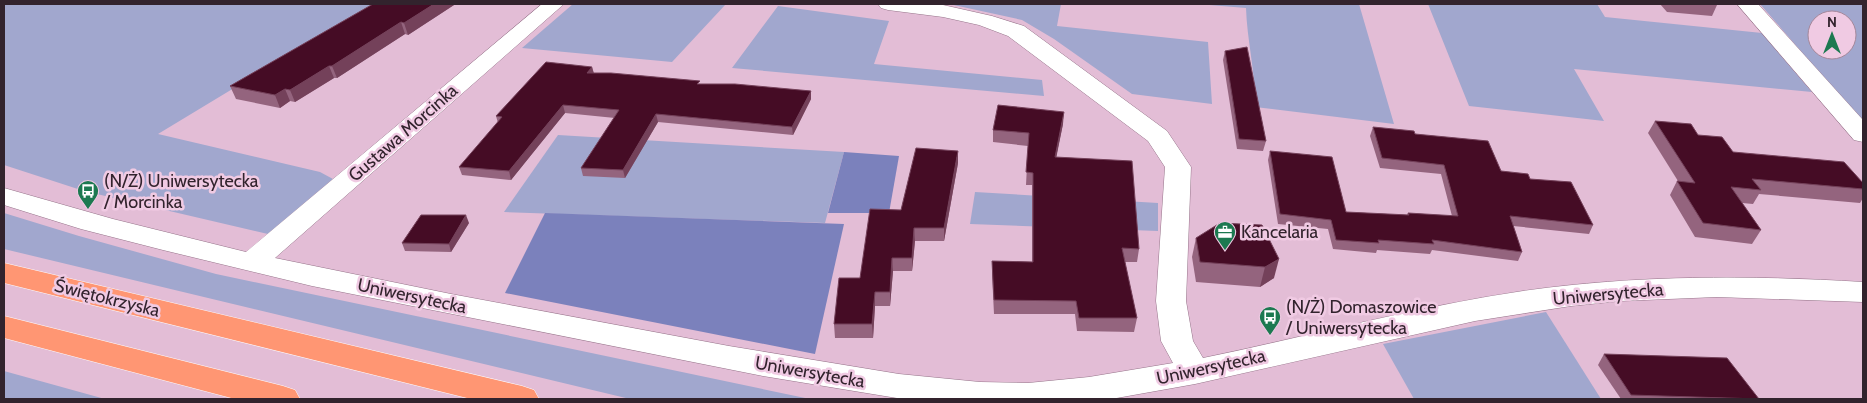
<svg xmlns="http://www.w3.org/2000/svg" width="1867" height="403" viewBox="0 0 1867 403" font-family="Cabin,sans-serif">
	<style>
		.green { fill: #a1a7ce; fill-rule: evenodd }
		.forest { fill: #7b81bc }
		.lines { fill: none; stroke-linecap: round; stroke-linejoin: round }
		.minor-casing { stroke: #96748a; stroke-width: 1 }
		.highway-casing { stroke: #fff; stroke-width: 1 }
		.minor { fill: #fff; fill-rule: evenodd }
		.highway { fill: #ff9673; fill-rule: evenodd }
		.wall { fill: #94647e }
		.shaded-wall { fill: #74415a }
		.building { fill: #450c25; stroke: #74415a }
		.labels { text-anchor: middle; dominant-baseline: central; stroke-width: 5; stroke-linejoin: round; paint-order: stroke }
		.street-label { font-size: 18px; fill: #32232d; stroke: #f0cae3 }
		.poi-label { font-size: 18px; fill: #32232d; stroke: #f0cae3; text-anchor: start }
	</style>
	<rect width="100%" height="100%" fill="#e3bdd6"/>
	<g class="green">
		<path d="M4,4H373L158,134L320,172L333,179L268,234L84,191L4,165Z"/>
		<path d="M573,4H726L672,62L522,48Z"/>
		<path d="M949,4H1061L1057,26L1208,42L1212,104L1132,94L1054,39L1022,20Z"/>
		<path d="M1197,4H1359L1394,124L1255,107C1256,74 1247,41 1246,8Z"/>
		<path d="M1428,4H1597L1605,17L1762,33L1812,92L1574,69L1604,121L1469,106Z"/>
		<path d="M1760,4H1863V123ZM1817,20H1847V50H1817Z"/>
		<path d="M778,6L889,21L874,64L1042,80L1044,96L732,68Z"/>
		<path d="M558,135L844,152L825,223L504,212Z"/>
		<path d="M975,192L1158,203V231L970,224Z"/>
		<path d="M4,213L79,236L216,274L810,399H630L4,249Z"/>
		<path d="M1546,312L1601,399H1414L1383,344Z"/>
		<path d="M4,371L105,399H4Z"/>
	</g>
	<g class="forest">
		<path d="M844,152L899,156L889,213H828Z"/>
		<path d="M545,213L844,224L815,354L505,293Z"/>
	</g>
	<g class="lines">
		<g class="minor-casing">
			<g id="minor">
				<path d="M542,4H564L275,258L451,294L729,346L899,374L980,382L1028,383L1089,377L1173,363L1161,341L1156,301L1165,167L1148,141L1008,36L979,25L943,17L888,10L881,8L878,4L943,5L992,16L1024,26L1167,131L1191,167L1186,301L1193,341L1203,358C1310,336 1415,307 1523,291C1635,275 1749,275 1863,282V302L1717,297L1620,301L1571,306L1475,321L1195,384L1111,399H903L763,376L312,286L163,250L81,229L4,205V188L113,219L246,252Z"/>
				<path d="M1737,4H1758L1863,120V142L1854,140Z"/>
			</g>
		</g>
		<g class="highway-casing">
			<g id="highway">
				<path d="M4,263L522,386L534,390L539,399H471L4,283Z"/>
				<path d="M4,316L283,386L295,390L300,399H235L4,338Z"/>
			</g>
		</g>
		<use href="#minor" class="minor"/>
		<use href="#highway" class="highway"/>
	</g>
	<g class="wall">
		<path d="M373,4L454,5L408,35L405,34L337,78H334L295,102L290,101L280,108L236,99L230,86Z"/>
		<path d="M1660,4H1716L1717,5L1712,16L1667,12Z"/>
		<path d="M1225,51L1266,141L1263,151L1237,149L1223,60Z"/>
		<path d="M592,67L594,73L700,84L811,91V99L793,135L658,122L625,178L583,176L581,168L615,118L565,113L511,180L462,175L459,167L498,123L496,116Z"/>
		<path d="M1655,121L1698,135L1733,152L1863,183V198L1860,203L1759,194L1753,204L1742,203L1761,230L1752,244L1695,237L1670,195L1677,181H1678L1648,133Z"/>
		<path d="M1063,124L1056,157L1139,249L1137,262H1125L1137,318L1134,332L1077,331L1075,314H994L992,274V261L1032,262V185H1026L1028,146L993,142V130Z"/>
		<path d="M1373,127L1415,134L1501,171L1530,179L1593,225L1589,234L1513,226L1522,252L1518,261L1432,250L1430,254L1377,250L1376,253L1333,249L1328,229L1278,224L1268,160L1270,151L1346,212L1407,215L1408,213L1452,216L1441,174L1380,168L1370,136Z"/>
		<path d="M958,163L944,241H915L912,271H893L890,306H875L873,338H835L834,324L901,210Z"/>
		<path d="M469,223L451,252L405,251L402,243Z"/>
		<path d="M1262,225L1274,278L1260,287L1196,282L1192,257L1196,238Z"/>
		<path d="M1604,354L1759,399H1621L1598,365Z"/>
	</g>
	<g class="shaded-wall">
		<path d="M434,4H453L454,5L408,35L404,23Z"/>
		<path d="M401,22L405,34L337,78L332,66Z"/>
		<path d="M329,66L334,78L295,102L290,90Z"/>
		<path d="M592,67L594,75L587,73Z"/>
		<path d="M285,89L290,101L280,108L275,95Z"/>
		<path d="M811,91V99L793,135L792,127Z"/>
		<path d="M563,105L565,113L511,180L509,171Z"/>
		<path d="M1064,112L1063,124L1054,169L1055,157Z"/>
		<path d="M656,114L658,122L625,178L623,170Z"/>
		<path d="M958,151V163L944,241V228Z"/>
		<path d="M466,215L469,223L451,252L449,244Z"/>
		<path d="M914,228L915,241L912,271V258Z"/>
		<path d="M892,258L893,271L890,306V292Z"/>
		<path d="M1279,259L1274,278L1260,287L1265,267Z"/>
		<path d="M875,292V306L873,338L872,324Z"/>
	</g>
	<g class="building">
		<path d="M373,4H434L404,23L401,22L332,66H329L290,90L285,89L275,95L230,86Z"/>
		<path d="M1247,47L1266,141L1239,139L1225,51Z"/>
		<path d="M546,62L592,67L587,73H611L700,81L697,84H735L811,91L792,127L656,114L623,170L581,168L619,110L563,105L509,171L459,167L502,117L496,116Z"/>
		<path d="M998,105L1064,112L1055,157L1132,161L1139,249L1122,248L1137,318H1079L1076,301L994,300L992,261L1033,262V173L1026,172L1029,133L993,130Z"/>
		<path d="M1655,121L1691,124L1698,135L1722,137L1733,152L1844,162L1863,183V189L1752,179L1761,190L1731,187L1761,230L1703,223L1677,181L1695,183Z"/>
		<path d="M1373,127L1414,131L1415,134L1488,141L1501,171L1528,174L1530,179L1571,182L1593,225L1510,216L1522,252L1432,240L1434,244L1378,240L1379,243L1336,240L1331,220L1280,214L1270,151L1332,157L1346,212L1409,215L1408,213L1458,216L1444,165L1382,158Z"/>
		<path d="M916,148L958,151L944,228H914L912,258H892L890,292H875L872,324H834L839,278H860L870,209L901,210Z"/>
		<path d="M421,215H466L449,244L402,243Z"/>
		<path d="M1220,223L1262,225L1279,259L1265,267L1200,262L1196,238Z"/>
		<path d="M1604,354L1727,358L1759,399L1631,395Z"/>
	</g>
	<defs>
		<g id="bus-pin" transform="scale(1.125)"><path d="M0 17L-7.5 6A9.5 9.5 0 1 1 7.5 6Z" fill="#1c7950" stroke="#f0cae3"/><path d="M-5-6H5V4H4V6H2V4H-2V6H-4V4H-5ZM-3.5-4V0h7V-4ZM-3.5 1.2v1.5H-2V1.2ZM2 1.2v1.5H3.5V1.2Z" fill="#fff"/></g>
		<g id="office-pin" transform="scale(1.125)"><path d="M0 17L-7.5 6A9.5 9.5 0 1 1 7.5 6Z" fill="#1c7950" stroke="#f0cae3"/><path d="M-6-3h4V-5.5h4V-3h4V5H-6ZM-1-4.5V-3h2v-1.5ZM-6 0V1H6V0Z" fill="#fff"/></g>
	</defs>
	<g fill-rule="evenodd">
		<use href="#bus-pin" x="88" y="191"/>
		<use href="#office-pin" x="1225" y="232"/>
		<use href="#bus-pin" x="1270" y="317"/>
	</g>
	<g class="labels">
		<g class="street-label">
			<text transform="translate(403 133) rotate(-41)">Gustawa Morcinka</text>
			<text transform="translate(1608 294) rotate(-5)">Uniwersytecka</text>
			<text transform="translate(412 296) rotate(12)">Uniwersytecka</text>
			<text transform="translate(107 298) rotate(14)">Świętokrzyska</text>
			<text transform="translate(1211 367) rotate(-12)">Uniwersytecka</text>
			<text transform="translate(810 372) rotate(10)">Uniwersytecka</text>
		</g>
		<g class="poi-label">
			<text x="104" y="181">(N/Ż) Uniwersytecka<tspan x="104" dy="21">/ Morcinka</tspan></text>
			<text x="1241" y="232">Kancelaria</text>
			<text x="1286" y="307">(N/Ż) Domaszowice<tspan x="1286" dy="21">/ Uniwersytecka</tspan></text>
		</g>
	</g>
	<rect width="1867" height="403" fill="none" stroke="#32232d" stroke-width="10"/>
	<g transform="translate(1832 35)"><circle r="24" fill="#f0cae3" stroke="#a4879a"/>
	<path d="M0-4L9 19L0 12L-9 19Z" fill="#1c7950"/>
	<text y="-8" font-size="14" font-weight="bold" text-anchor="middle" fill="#32232d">N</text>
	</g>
</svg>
